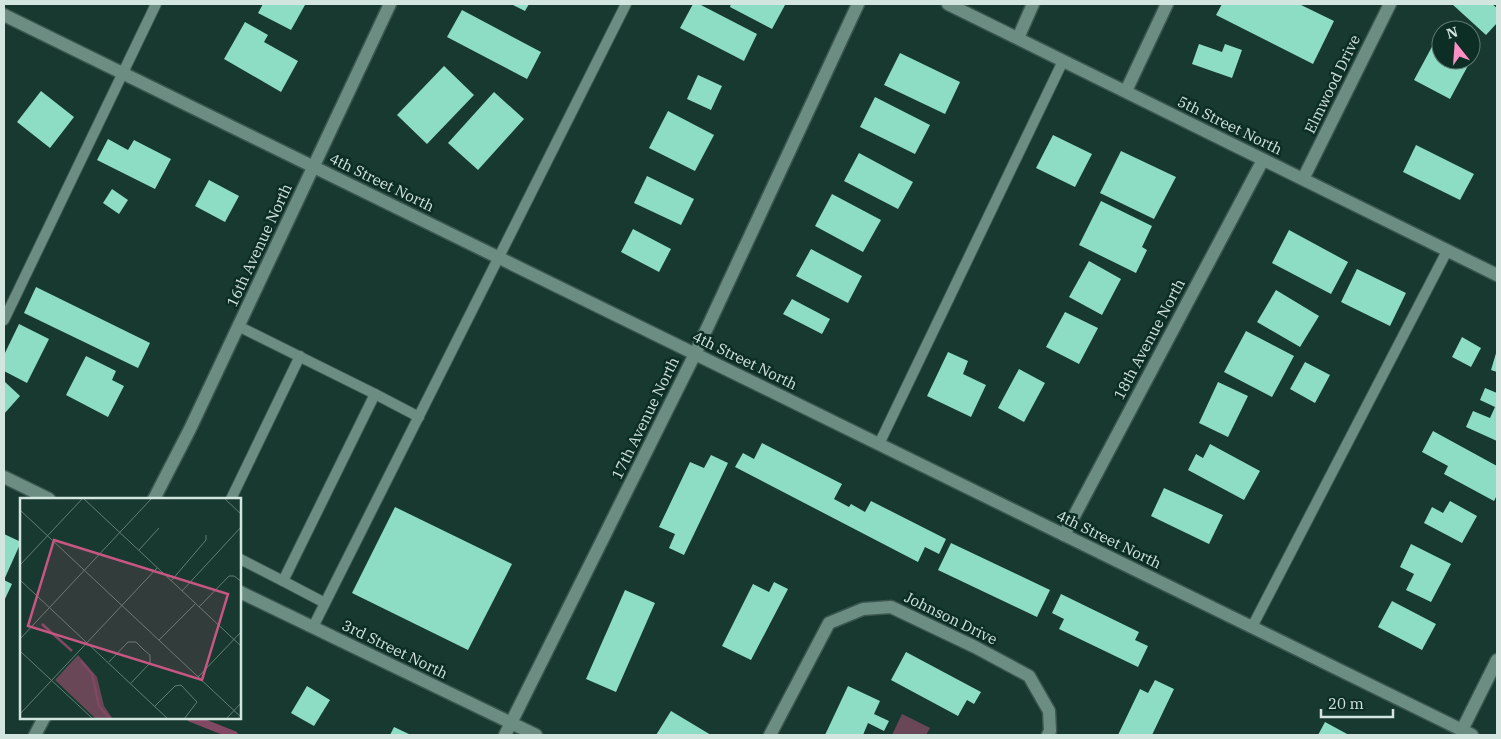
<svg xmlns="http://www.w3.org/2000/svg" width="1501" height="739" viewBox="0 0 1501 739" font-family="'IBM Plex Serif',serif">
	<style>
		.green { fill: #6a4757 }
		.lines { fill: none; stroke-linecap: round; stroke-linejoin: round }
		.stream { stroke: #814863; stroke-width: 8 }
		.building { fill: #8dddc4 }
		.service-casing { stroke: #3b574f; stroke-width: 12 }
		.minor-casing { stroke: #3b574f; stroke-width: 15 }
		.tertiary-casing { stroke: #3b574f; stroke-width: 15 }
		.secondary-casing { stroke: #3b574f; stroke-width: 15 }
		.service { stroke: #6b8d82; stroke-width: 10 }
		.minor { stroke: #6b8d82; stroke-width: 12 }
		.tertiary { stroke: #6b8d82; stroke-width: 12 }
		.secondary { stroke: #6b8d82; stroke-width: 12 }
		.labels { text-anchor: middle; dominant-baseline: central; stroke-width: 5; stroke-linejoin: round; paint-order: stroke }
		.street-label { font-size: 15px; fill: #d2e5de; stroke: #0d2e25 }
		.inset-river { fill: none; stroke: #814863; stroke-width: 2.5 }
		.inset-road { fill: none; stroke: #627e75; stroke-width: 1 }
		.view { fill: #c75682; fill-opacity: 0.15; stroke: #c75682; stroke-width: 2.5 }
		.inset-edge { fill: none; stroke: #d2e5de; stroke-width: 2.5 }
	</style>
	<rect width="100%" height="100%" fill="#18392f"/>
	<path class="green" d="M902,714L930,728L926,735H892Z"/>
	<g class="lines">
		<path class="stream" d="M191,718L234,735"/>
	</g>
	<g class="building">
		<path d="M263,4H302L305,5L291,30L258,13Z"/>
		<path d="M511,4H529L525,11Z"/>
		<path d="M693,4H699L757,34L744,61L680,28Z"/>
		<path d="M731,4H783L785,5L772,29L730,7Z"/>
		<path d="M1222,4H1299L1334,21L1313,64L1216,15Z"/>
		<path d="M1452,4H1492L1497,8V23L1486,35Z"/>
		<path d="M462,10L541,52L527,79L447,37Z"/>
		<path d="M245,22L268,35L264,42L298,61L281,92L224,59Z"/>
		<path d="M1441,30V60H1471V41L1479,45L1450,99L1414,80Z"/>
		<path d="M1199,44L1222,52L1225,44L1242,50L1232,78L1192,64Z"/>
		<path d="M900,53L960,82L945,114L884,85Z"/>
		<path d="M444,66L474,95L427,144L397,115Z"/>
		<path d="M698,75L722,86L711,110L687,99Z"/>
		<path d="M41,91L74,117L50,148L17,122Z"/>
		<path d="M494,92L524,119L478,170L448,143Z"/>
		<path d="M875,97L930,125L915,154L860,127Z"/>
		<path d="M668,111L714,135L695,171L649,148Z"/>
		<path d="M1053,135L1092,154L1075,187L1036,168Z"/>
		<path d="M108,139L128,150L134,140L171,159L155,189L97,160Z"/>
		<path d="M1416,145L1474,174L1460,200L1403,172Z"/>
		<path d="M1121,151L1176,177L1154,219L1100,193Z"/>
		<path d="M859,153L913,182L898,209L844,181Z"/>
		<path d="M647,176L694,199L681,225L634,203Z"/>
		<path d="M209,180L239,196L225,222L195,206Z"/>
		<path d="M112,189L128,200L119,214L103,203Z"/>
		<path d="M832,194L881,220L863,252L815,226Z"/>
		<path d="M1101,201L1152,226L1142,247L1147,250L1136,273L1079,245Z"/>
		<path d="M633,229L671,249L659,272L621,252Z"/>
		<path d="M1289,230L1348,262L1331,294L1272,263Z"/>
		<path d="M811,249L862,276L848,303L796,276Z"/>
		<path d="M1089,261L1121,279L1102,315L1069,297Z"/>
		<path d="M1357,269L1406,293L1390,326L1341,302Z"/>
		<path d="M36,287L150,343L138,368L24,313Z"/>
		<path d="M1276,290L1319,316L1300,347L1257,322Z"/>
		<path d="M792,299L830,319L822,334L783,314Z"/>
		<path d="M1065,312L1098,328L1079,364L1046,347Z"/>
		<path d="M19,324L49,339L27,383L4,371V355Z"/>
		<path d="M1246,331L1294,356L1272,397L1224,372Z"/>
		<path d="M1462,337L1481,348L1471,367L1452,357Z"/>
		<path d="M1497,350V372L1491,370Z"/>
		<path d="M948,352L968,361L963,374L986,385L971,417L927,396Z"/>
		<path d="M86,356L116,371L112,380L124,386L108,417L66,395Z"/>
		<path d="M1305,362L1330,375L1315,403L1290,389Z"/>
		<path d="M1019,369L1045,383L1024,422L998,408Z"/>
		<path d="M4,381L20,396L4,414Z"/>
		<path d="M1218,382L1248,396L1228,437L1199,423Z"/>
		<path d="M1485,388L1497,393V441L1466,427L1473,411L1490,418L1495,407L1480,400Z"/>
		<path d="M1433,431L1497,466V495L1494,501L1444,474L1448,466L1422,452Z"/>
		<path d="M762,443L842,484L834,499L849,507L851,504L865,512L871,501L946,539L939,554L925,547L918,562L735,467L743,453L754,459Z"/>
		<path d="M1210,444L1260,471L1244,500L1188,470L1196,454L1203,458Z"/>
		<path d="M711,455L728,463L684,555L669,548L675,534L659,527L690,462L704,468Z"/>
		<path d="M1164,488L1223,515L1209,544L1151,516Z"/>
		<path d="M1450,501L1477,516L1462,543L1424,523L1432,507L1443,513Z"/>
		<path d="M395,507L512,564L468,650L352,593Z"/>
		<path d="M4,534L21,542L4,580L12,584L4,601Z"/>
		<path d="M951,543L1050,590L1037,617L938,570Z"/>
		<path d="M1411,544L1451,564L1431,602L1406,590L1414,574L1400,567Z"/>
		<path d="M774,582L788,589L751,660L722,646L753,584L769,592Z"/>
		<path d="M625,590L655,603L616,692L586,679Z"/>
		<path d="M1061,594L1139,632L1135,640L1148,646L1138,667L1059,629L1064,619L1052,613Z"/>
		<path d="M1392,601L1436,624L1422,650L1378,627Z"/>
		<path d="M906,652L981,692L974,704L967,700L958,716L891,680Z"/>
		<path d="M1155,680L1174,689L1152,735H1118L1140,689L1148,693Z"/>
		<path d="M307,686L330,700L314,726L291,713Z"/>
		<path d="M848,686L880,701L874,714L889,721L884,731L868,723L863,735H825Z"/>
		<path d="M671,711L711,735H656Z"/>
		<path d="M1325,722L1349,735H1318Z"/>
		<path d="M394,727L411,735H390Z"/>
	</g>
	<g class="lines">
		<g class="service-casing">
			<g id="service">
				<path d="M4,320L156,4"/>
				<path d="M238,326L375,394L283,581L325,603"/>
				<path d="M375,394L419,417"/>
				<path d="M879,444L1063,61"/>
				<path d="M231,499L300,356"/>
				<path d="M240,559L283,581"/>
				<path d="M313,627L626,4"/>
				<path d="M1252,627L1447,251"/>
			</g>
		</g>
		<g class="minor-casing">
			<g id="minor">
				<path d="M948,4L1497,275"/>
				<path d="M4,15L1472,735"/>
				<path d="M1018,38L1033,4"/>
				<path d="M1126,91L1167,4"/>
				<path d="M1303,179L1390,4"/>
				<path d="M4,477L49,499"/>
				<path d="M1064,535L1263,160"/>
				<path d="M1462,730L1497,660"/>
				<path d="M505,735L695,354L858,4"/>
				<path d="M770,735L829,623L863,609L891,607L975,647L1029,676L1049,711L1050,731L1048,735"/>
			</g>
		</g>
		<g class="tertiary-casing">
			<path id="tertiary" d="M240,592L536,735"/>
		</g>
		<g class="secondary-casing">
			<g id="secondary">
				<path d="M154,499L190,429L390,4"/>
				<path d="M35,735L44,718"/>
			</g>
		</g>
		<use href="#service" class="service"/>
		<use href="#minor" class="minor"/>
		<use href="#tertiary" class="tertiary"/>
		<use href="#secondary" class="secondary"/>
	</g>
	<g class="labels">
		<g class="street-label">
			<text transform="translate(1332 84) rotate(-64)">Elmwood Drive</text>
			<text transform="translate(1230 125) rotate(26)">5th Street North</text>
			<text transform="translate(382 182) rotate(26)">4th Street North</text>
			<text transform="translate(259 245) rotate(-65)">16th Avenue North</text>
			<text transform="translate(1149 339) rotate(-62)">18th Avenue North</text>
			<text transform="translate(745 360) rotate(26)">4th Street North</text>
			<text transform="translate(645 418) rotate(-64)">17th Avenue North</text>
			<text transform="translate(1109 539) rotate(26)">4th Street North</text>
			<text transform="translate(951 618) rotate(26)">Johnson Drive</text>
			<text transform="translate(395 649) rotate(26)">3rd Street North</text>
		</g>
	</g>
	<g transform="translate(20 498)">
		<rect width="221" height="221" fill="#18392f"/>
		<path d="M58,157L77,179L84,208L93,221H76L35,182Z" fill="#6a4757"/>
		<path class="inset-river" d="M22,126L52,153M61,163L72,176L79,208L90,221"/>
		<path class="inset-road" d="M63,0L222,149M204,0L222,17M0,12L222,220M119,52L139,30M0,67L63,0M0,82L148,221M151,83L186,42V37M162,93L222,28M179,109L209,78H214L222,84M0,141L132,0M139,142L175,106M0,153L73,221M89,164L108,144H116L124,152L130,157V165L111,185M178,179L222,133M134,209L155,188L161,187L177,204L164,221M0,216L137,70M206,221L222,204"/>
		<path class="view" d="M34,42L208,96L182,182L8,128Z"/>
		<rect width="221" height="221" class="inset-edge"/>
	</g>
	<rect width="1501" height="739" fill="none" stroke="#d2e5de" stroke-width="10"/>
	<g transform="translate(1456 45) rotate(343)"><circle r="24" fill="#0d2e25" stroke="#5c776f"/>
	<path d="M0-4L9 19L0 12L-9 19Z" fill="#fc8fc3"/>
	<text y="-8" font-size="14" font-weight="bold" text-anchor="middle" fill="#d2e5de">N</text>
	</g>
	<path d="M1321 709v8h72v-8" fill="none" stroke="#d2e5de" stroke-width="2.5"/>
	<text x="1328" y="709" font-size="15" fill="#d2e5de" stroke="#0d2e25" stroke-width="4" paint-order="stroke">20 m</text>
</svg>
